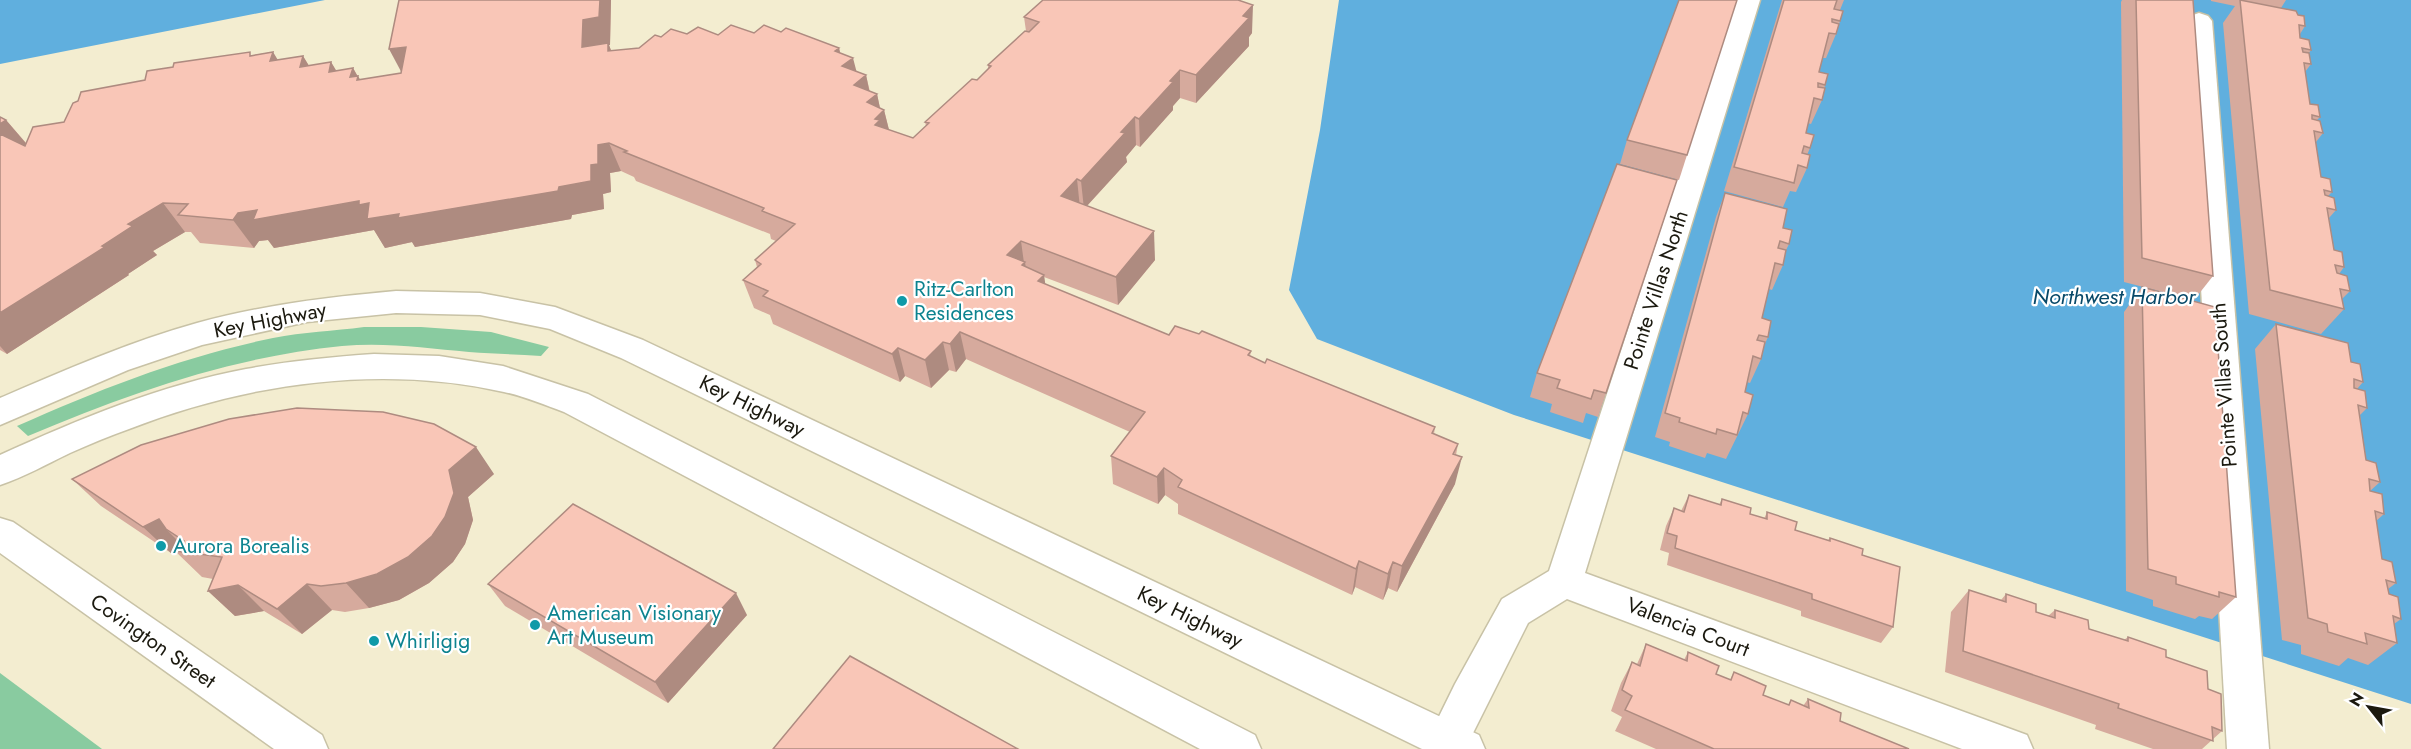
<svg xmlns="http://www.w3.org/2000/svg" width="2411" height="749" viewBox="0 0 2411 749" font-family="Jost,sans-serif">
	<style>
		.green { fill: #89cba0 }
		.water { fill: #60afde }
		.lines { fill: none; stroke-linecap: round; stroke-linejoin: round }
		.minor-casing { stroke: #c8c2a6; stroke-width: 3 }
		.primary-casing { stroke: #c8c2a6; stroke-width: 3 }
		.minor { fill: #fff; fill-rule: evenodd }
		.primary { fill: #fff; fill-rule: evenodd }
		.wall { fill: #d6aa9d }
		.shaded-wall { fill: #ae8b80 }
		.building { fill: #f9c6b7; stroke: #ae8b80; stroke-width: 1.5 }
		.culture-dot { fill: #0f9aa8; stroke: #fff; stroke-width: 2 }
		.labels { text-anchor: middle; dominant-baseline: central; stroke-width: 4.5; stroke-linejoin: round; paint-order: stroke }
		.culture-label { font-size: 21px; fill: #0d838f; stroke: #fff; text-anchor: start }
		.street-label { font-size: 21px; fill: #1b190f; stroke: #fff }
		.water-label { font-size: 22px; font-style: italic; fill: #084969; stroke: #fff }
	</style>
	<rect width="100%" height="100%" fill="#f3edd0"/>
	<g class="green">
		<path d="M364,327H421L491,332L549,347L541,356C517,354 493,354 469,352C427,348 384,342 342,346C232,357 129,393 28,436L17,426C100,389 184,356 273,338C303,332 334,331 364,327Z"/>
		<path d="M0,673L102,749H0Z"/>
	</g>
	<g class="water">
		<path d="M0,0H325L0,64Z"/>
		<path d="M1339,0H2411V704L1514,415L1317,339L1289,290L1320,130Z"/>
	</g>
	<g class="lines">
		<g class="minor-casing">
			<g id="minor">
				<path d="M1736,0H1760L1585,573L2027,735L2033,749H1962L1567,599L1528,623L1465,749H1423L1455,684L1502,599L1549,571Z"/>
				<path d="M2199,13L2208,16L2212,21L2269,749H2227L2186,21L2190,16Z"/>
				<path d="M0,518L13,522L322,735L328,749H274L0,553Z"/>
			</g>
		</g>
		<g class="primary-casing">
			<g id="primary">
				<path d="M396,291L480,293L555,307L643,340L1479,735L1485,749H1422L621,358L550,329L480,315L396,313L307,322L202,345L128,370L0,425V398C65,370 129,342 197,323C262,305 329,297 396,291Z"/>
				<path d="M374,354L439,356L503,366L588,394L1255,735L1261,749H1200L564,412C544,405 524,396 504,392C380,364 246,383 129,429C109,436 90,444 70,453C47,464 24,477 0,485V455C79,419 161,385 246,369C289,361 331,357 374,354Z"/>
			</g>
		</g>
		<use href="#minor" class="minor"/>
		<use href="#primary" class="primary"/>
	</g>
	<g class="wall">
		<path d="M399,0H611L610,45H609L611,51L639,48L661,37L687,34L718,35L781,32L839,48L840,53L856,71L866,75L870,92L877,94L880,108L884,110L889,130L913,138L926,126L925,122L977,80L988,69V65L1026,31L1024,17L1252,33L1249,37V46L1196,103L1180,98L1173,106V110L1140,147L1136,145L1126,157L1127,162L1087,206L1155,260L1118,305L1044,277L1045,285L1169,335L1251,351L1250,356L1265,363L1435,427L1434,434L1458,444L1456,455L1455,484L1397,592L1388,588L1383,600L1355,587L1352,595L1178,514V504L1165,495L1158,504L1113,484L1111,456L1130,432L966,359L956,372L949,370L931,388L905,376L900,382L773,324L770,315L754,308L743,280L757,267L755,260L776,241L771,239L770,234L636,181L634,177L621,171L610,173L611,192L603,194L604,209L572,215L571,219L415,247L412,242L385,248L374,230L274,248L268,240L259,241L254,248L200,243L191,232H185L153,251L157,255L128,274L129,275L7,354L0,350V117L6,120L26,143L64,122L78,101L145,80L253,55L273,52L277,60L303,56L309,66L331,62L336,71L353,68L360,80L401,73Z"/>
		<path d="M1782,0H1844L1840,10V21L1836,34L1826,58H1823L1819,72L1825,85L1822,100L1811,124L1808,123L1806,133L1810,148L1807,155V168L1796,192L1790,191L1783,207L1724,191Z"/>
		<path d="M2122,0H2193L2213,276L2194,300L2124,282L2121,2Z"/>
		<path d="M2211,0H2286L2281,8L2305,26L2300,34V38L2311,50L2309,53L2311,64L2305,72L2310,104L2320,117L2317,120L2323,133L2316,142L2321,177L2332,192L2328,196L2336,210L2329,218L2334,250L2344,267L2339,274L2350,291L2342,299L2344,309L2321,334L2249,314L2223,23L2235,6L2211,1Z"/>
		<path d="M1627,140L1687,155L1679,180L1620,164Z"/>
		<path d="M1725,193L1783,228L1789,244L1786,250L1783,265L1772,290L1769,289L1762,318L1768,337L1764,346L1761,359L1750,383L1747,382L1745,392L1748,414L1726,459L1707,453L1705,458L1669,446L1670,442L1655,437L1716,217Z"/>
		<path d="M2142,287L2236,597L2212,619L2199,616L2195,619L2153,606V600L2126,591L2124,312Z"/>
		<path d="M2276,324L2351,362L2363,382L2357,389L2367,408L2360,415L2366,460L2380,482L2370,491L2384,514L2376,521L2382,559L2396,583L2388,589L2389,594L2401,619L2394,624L2397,643L2368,665L2348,658L2339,666L2301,654V645L2282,640L2255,349Z"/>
		<path d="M1537,373L1606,393L1598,417L1586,413L1583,423L1550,412L1552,404L1530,397Z"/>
		<path d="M494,474L468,497L473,520L465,544L453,562L429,583L399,600L369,608L345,612L332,610L302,634L264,611L235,616L208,591L213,579L202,577L175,551L171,553L101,506L72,479Z"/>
		<path d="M1689,495L1719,505L1722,499L1750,514L1764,519L1767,512L1795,530L1828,540L1830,538L1862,555L1893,627L1881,643L1801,616V611L1667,565L1669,553L1660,550L1666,526L1674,508L1681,511Z"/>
		<path d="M488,584L747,615L668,703L505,606Z"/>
		<path d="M1969,590L2001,600L2006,594L2036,612L2048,616L2055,610L2089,629L2124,640L2128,637L2166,657L2208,689L2222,731L2202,749H2153L2095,729L2096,725L1945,672L1951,612Z"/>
		<path d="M1646,644L1684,660L1688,652L1716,674L1730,680L1734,672L1763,695L1788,705L1791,700L1803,706L1808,699L1840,721L1909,749H1656L1615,731L1622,717L1611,711L1621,683L1632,662L1637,664Z"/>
	</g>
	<g class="shaded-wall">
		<path d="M600,0H611L610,45H609L619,71L582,47L583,20Z"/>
		<path d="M1253,5L1252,33L1249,37V46L1196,103V75L1243,16Z"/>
		<path d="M406,47L404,77L389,49Z"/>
		<path d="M839,48L843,65L853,58L859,81L866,75L871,99L877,94L881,113L884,110L891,138L885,143L845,77L835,51Z"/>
		<path d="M273,52L290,80L270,61Z"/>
		<path d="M303,56L320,84L300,67Z"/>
		<path d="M331,62L348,90L329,72Z"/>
		<path d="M353,68L358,77V76L374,104L350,77Z"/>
		<path d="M1180,70V98L1173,106V110L1140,147L1139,119L1170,81Z"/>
		<path d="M1135,117L1136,145L1126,157L1127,162L1084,209L1081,181L1121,132Z"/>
		<path d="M6,120L30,148L0,142V124Z"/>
		<path d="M609,143L621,171L610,173L611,192L603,194L604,209L572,215L571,219L415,247L412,242L385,248L374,230L274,248L268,240L259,241L254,248L233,220L238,213L257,210L359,201L369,203L559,187L591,165L598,145Z"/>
		<path d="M1077,179L1080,208L1061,196Z"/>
		<path d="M163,203L185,232L153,251L157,255L128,274L129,275L7,354L0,346V313L102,246L128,224Z"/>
		<path d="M1154,231L1155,260L1118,305L1116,277Z"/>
		<path d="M1021,241L1024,263L1025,262L1029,291L1007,255Z"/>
		<path d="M1044,275L1048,303L1038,281Z"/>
		<path d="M960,332L966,359L956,372L950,344Z"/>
		<path d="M943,342L949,370L931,388L925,360Z"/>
		<path d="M898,348L905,376L900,382L892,354Z"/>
		<path d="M476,447L494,474L468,497L473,520L465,544L453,562L429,583L399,600L369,608L346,583L449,470Z"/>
		<path d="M1462,457L1455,484L1397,592L1402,566Z"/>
		<path d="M1164,468L1165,495L1158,504L1157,477Z"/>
		<path d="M159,519L166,529L184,547L171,553L143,527Z"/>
		<path d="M1359,561L1355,587L1352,595L1356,569Z"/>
		<path d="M1393,562L1388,588L1383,600L1388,574Z"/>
		<path d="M307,584L332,610L302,634L277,609Z"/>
		<path d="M238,585L264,611L235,616L208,591Z"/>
		<path d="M736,593L747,615L668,703L655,682Z"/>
	</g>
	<g class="building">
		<path d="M399,0H600L599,17L583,20L582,47L608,43V51L639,48L655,35L661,37L671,29L687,34L698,27L718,35L731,25L754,33L764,25L781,32L786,28L839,48L835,51L853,58L842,66L866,75L854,85L877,94L867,102L884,110L875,119L880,120L875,125L913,138L929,123L925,122L972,79L977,80L991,66L988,65L1025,31L1029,32L1039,22L1024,17L1043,0H1238L1253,5L1243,16L1249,18L1196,75L1180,70L1170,81L1173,82L1139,119L1135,117L1121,132L1125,133L1081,181L1077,179L1061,196L1154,231L1116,277L1021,241L1007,255L1025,262L1022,265L1044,275L1038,281L1169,335L1175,326L1199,334L1202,331L1251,351L1248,355L1265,363L1267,359L1435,427L1432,433L1458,444L1453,454L1462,457L1402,566L1393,562L1388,574L1359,561L1356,569L1178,487L1182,480L1164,468L1157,477L1111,456L1145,412L960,332L950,344L943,342L925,360L898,348L892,354L763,296L768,291L743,280L761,264L755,260L795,224L762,211L764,208L624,152L627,151L609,143L598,145V164L591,165V181L559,187L558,191L398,218L399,214L367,219L369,203L359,205V201L253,220L257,210L238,213L233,220L178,215L188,204L163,203L128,224L133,226L102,246L105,247L0,313V134L25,146L33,127L64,122L73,103L78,101L81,92L145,80L147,71L173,67L174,63L250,52V56L273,52L270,61L303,56L300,67L331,62L329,72L353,68L350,77L358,76L357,80L401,73L406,47L389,49Z"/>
		<path d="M1679,0H1737L1687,155L1627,140Z"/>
		<path d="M1784,0H1837L1834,9L1843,11L1840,21L1832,19V22L1839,24L1836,34L1829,33L1819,72L1828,74L1825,85L1818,83V87L1825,88L1822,100L1814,98L1806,133L1814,135L1810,148L1804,146L1802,153L1810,155L1807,168L1798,165L1794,183L1734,167Z"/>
		<path d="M2136,0H2193L2213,276L2142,258Z"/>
		<path d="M2240,0L2296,11L2298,15L2304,16L2305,26L2299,25L2300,38L2309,40L2311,50L2302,48L2303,52L2309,53L2311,64L2304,63L2310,104L2318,105L2320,117L2312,115V119L2320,121L2323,133L2314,131L2321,177L2330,179L2332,192L2324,190L2325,195L2334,198L2336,210L2327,208L2334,250L2342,252L2344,267L2335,265L2337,273L2347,276L2350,291L2340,289L2344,309L2270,290Z"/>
		<path d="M0,117L6,120L0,124Z"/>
		<path d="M1617,164L1677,180L1606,393L1594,390L1591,399L1557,388L1560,380L1537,373Z"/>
		<path d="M1725,193L1787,209L1783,228L1792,230L1789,244L1780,241L1778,248L1786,250L1783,265L1775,263L1762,318L1771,321L1768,337L1759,335L1757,340L1765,342L1761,359L1753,356L1745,392L1753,395L1748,414L1743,412L1737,435L1717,429L1716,434L1679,422L1680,418L1665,413Z"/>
		<path d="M2142,287L2215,307L2236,597L2219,592V597L2176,584V577L2148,569Z"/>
		<path d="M2276,324L2348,343L2351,362L2360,364L2363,382L2354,379V388L2365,391L2367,408L2358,405L2366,460L2376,463L2380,482L2369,479L2370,491L2382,494L2384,514L2375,511L2382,559L2392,562L2396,583L2386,580L2389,594L2398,597L2401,619L2393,616L2397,643L2365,633L2367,644L2328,632L2327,624L2308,618Z"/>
		<path d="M297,408L383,412L434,424L476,447L449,470L454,493L445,517L432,536L408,557L377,574L346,583L321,586L307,584L277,609L238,585L208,591L222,557L175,551L184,541L166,529L159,519L143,527L72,479L141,445L229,419Z"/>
		<path d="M1689,495L1721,505L1722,499L1751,508L1750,514L1767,519V512L1797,522L1795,530L1830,541V538L1863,549L1862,555L1900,567L1893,627L1812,599V594L1675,548L1677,536L1667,533L1674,508L1684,512Z"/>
		<path d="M573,504L736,593L655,682L488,584Z"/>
		<path d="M1969,590L2006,602V594L2036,604V612L2055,618V610L2088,620L2089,629L2128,641V637L2166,650V657L2207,671L2208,689L2221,694L2222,731L2212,727L2213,741L2118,708L2119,704L1963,651Z"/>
		<path d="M1646,644L1687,661L1688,652L1719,666L1716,674L1731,680L1734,672L1766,686L1763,695L1789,705L1791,700L1809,708L1808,699L1841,713L1840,721L1909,749H1714L1625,710L1632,696L1622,690L1632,662L1640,666Z"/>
		<path d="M850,656L1018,749H773Z"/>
	</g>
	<g class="culture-dot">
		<circle cx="902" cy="301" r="6"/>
		<circle cx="161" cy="546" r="6"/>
		<circle cx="535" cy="625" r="6"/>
		<circle cx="374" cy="641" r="6"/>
	</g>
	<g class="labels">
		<g class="culture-label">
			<text x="914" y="289">Ritz-Carlton<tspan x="914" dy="24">Residences</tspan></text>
			<text x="173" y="546">Aurora Borealis</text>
			<text x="547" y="613">American Visionary<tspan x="547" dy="24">Art Museum</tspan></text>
			<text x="386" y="641">Whirligig</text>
		</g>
		<g class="street-label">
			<text transform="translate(1656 290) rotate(-72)">Pointe Villas North</text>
			<text transform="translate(270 320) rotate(-11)">Key Highway</text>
			<text transform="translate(2224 385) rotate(-94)">Pointe Villas South</text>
			<text transform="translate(752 406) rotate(26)">Key Highway</text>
			<text transform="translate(1190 617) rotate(26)">Key Highway</text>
			<text transform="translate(1688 627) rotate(21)">Valencia Court</text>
			<text transform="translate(153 641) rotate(35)">Covington Street</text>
		</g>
		<g class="water-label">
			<text x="2114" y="296">Northwest Harbor</text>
		</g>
	</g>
	<g transform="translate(2369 707) rotate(301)" stroke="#ffffff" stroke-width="4.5" paint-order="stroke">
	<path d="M0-4.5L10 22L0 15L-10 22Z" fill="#1b190f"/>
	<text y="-9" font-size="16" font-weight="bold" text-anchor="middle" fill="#1b190f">N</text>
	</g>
</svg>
